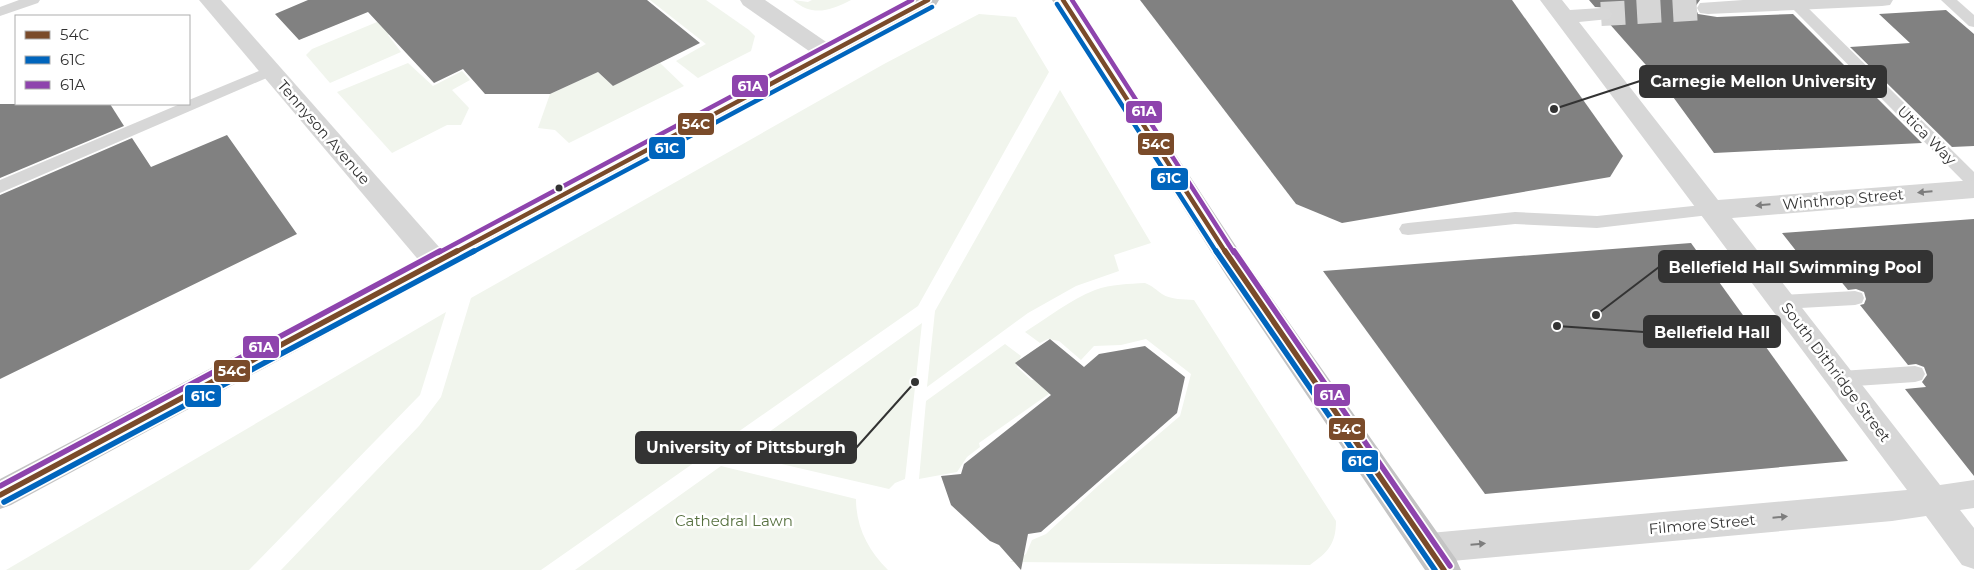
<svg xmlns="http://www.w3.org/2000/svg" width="1974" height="570" viewBox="0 0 1974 570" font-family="Montserrat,sans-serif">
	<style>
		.green { fill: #f1f5ed }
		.building { fill: #818181 }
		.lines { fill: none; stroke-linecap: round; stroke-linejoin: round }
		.street-tunnel { stroke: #d6d6d6; stroke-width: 24; stroke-dasharray: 24 12; stroke-linecap: butt }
		.lane { fill: #d7d7d7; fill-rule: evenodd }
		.street { fill: #d7d7d7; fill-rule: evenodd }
		.highway { fill: #c4c4c4; fill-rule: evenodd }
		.bus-1-far1-casing { stroke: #fff; stroke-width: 8 }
		.bus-1-casing { stroke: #fff; stroke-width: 9 }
		.bus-2-far1-casing { stroke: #fff; stroke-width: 8 }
		.bus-2-casing { stroke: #fff; stroke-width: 9 }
		.bus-3-far1-casing { stroke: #fff; stroke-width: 8 }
		.bus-3-casing { stroke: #fff; stroke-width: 9 }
		.bus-1-far1 { stroke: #7a4b2a; stroke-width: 4.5 }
		.bus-1 { stroke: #7a4b2a; stroke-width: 5.5 }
		.bus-2-far1 { stroke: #0065bd; stroke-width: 4.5 }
		.bus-2 { stroke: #0065bd; stroke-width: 5.5 }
		.bus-3-far1 { stroke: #8e44ad; stroke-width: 4.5 }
		.bus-3 { stroke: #8e44ad; stroke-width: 5.5 }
		.oneway { fill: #7d7d7d }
		.bus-dot { fill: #333; stroke: #fff; stroke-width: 2 }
		.labels { text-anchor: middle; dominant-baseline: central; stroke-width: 5; stroke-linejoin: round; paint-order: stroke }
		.street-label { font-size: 15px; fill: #333; stroke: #fff }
		.park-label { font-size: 15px; fill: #56703f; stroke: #fff }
		.leader { fill: none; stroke: #333; stroke-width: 2 }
		.callout-dot { fill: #333; stroke: #fff; stroke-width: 2 }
		.callout { fill: #333; stroke: #333; stroke-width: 2 }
		.callout-label { font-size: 16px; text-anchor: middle; font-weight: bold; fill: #fff }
		.line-badge { stroke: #fff; stroke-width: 2 }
		.badge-label { font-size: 14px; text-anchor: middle; font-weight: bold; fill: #fff }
	</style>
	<rect width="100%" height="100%" fill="#fff"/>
	<g class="green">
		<path d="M430,0H472L388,35L401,52L330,83L306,55L312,49Z"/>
		<path d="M650,0H706L749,30L755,36L751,51L698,78L676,61L706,44Z"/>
		<path d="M793,0L808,2L812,0H851C830,11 812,17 793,0Z"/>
		<path d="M979,14L1016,17L1049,72L918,306L541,570H281L419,426L441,397L471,298L884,64Z"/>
		<path d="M408,63L433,86L462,71L470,80L452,90L469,108L461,125H447L392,153L337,92Z"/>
		<path d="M660,63L684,86L569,143L555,130L538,128L550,94L598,72L613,86Z"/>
		<path d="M1060,90L1151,243L1114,255L1119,271L1076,286L1028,313L927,387L935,311Z"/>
		<path d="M1145,283C1153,286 1156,290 1162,294C1171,300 1184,299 1194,300L1336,521C1336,544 1328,552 1310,565L1010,562L1026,554L1032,540L1046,534L1099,485L1180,416L1191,374L1146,339L1121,345L1094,346L1081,360L1059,341L1048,339L1040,343L1025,332C1047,318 1070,300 1095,290C1111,284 1129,284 1145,283Z"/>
		<path d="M446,312L420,395L249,570H6Z"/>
		<path d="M922,323L905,479L895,483L889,489L738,454Z"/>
		<path d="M1005,344L1021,356L1017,367L1031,380H1041L1053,391L979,443L980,447L967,457L957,472L919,479L926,401Z"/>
		<path d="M721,466L856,499C856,527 868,550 888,570H575Z"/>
	</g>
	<g class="building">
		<path d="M308,0H647L700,43L613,86L598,72L550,94H485L463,69L434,83L368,12L299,40L275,14Z"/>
		<path d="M1140,0H1512L1623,156L1610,177L1342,223L1296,204Z"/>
		<path d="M1589,0H1700L1695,7L1698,14L1717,17L1793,14L1922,143L1714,153L1668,90L1607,21L1614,15L1611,8L1595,7Z"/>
		<path d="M1946,10L1974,34V146L1952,147L1850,47L1910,43L1879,14Z"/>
		<path d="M0,104H110L124,126L0,178Z"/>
		<path d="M227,135L297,234L0,379V195L132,138L151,167Z"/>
		<path d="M1974,219V476L1905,389L1926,387L1922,382L1927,375L1924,367L1916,364L1908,365L1860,305L1864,304L1866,299L1864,292L1856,289L1848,290L1839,279L1819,280L1782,233Z"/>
		<path d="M1691,243L1848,461L1485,494L1323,271Z"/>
		<path d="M1050,339L1084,367L1099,354L1145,346L1185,377L1177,413L1041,532L1028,534L1021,570L999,545L990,541L951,505L941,476L961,474L964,464L1051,395L1015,363Z"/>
	</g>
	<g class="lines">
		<path class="street-tunnel" d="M1601,14L1708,8"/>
		<g class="lane">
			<path d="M19,0H40L38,3L0,16V7Z"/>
			<path d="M1790,0H1800L1974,172V188L1968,186L1790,6L1788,3Z"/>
			<path d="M1941,0H1957L1974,15V27L1969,26Z"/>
			<path d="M271,66L276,68L279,71L276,74L0,193V180L180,104H189V100Z"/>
			<path d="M1712,204L1718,206L1721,210L1718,214L1597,228L1515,224L1408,235L1402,234L1399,229L1402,224L1408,223L1515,212L1597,216Z"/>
			<path d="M1855,291L1862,293L1864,298L1862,303L1855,305L1782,309L1775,307L1772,302L1775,297L1782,295Z"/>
			<path d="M1915,366L1922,368L1925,374L1922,380L1915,382L1841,387L1834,385L1831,379L1834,373L1841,371Z"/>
		</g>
		<g class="street">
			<path d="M199,0H221L447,256L451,263L447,270L437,273L427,270Z"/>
			<path d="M740,0H765L835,48L838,53L835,58L827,60L819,58L743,5Z"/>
			<path d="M1540,0H1562L1570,10L1601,8L1609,9L1612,14L1609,19L1579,22L1718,200L1974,180V198L1732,218L1940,485L1974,480V508L1960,510L1974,528V569L1962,565L1926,516L1892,521L1430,563L1418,559L1413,548L1418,537L1430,533L1907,490Z"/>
			<path d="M1743,0H1893L1890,5L1882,6L1708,14L1700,13L1697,8L1700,3Z"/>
		</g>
		<g class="highway">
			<path d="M912,0H939L936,5L11,505L0,509V479Z"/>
			<path d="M1052,0H1074L1247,263L1456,559L1461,570H1425L1227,277Z"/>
		</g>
		<g class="bus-1-far1-casing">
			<g id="bus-1-far1">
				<path d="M1063,0L1226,253"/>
				<path d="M454,253L928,0"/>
			</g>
		</g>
		<g class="bus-1-casing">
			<g id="bus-1">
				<path d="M1225,251L1444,570"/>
				<path d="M0,495L457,251"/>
			</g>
		</g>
		<g class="bus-2-far1-casing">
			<g id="bus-2-far1">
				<path d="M1057,4L1217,253"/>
				<path d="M471,253L932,7"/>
			</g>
		</g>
		<g class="bus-2-casing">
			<g id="bus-2">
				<path d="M1216,251L1435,570"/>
				<path d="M4,502L474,251"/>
			</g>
		</g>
		<g class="bus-3-far1-casing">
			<g id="bus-3-far1">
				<path d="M1072,0L1234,253"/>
				<path d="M438,253L912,0"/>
			</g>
		</g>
		<g class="bus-3-casing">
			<g id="bus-3">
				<path d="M1234,251L1450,566"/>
				<path d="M0,486L440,251"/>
			</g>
		</g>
		<use href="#bus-1-far1" class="bus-1-far1"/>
		<use href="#bus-1" class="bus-1"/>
		<use href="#bus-2-far1" class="bus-2-far1"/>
		<use href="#bus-2" class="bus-2"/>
		<use href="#bus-3-far1" class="bus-3-far1"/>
		<use href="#bus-3" class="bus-3"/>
	</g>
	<defs><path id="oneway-solid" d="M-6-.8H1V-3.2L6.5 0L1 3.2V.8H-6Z" transform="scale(1.25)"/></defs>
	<g class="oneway">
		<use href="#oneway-solid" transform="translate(1925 192) rotate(175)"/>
		<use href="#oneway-solid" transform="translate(1763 205) rotate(175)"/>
		<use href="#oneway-solid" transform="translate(1780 517) rotate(-5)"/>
		<use href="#oneway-solid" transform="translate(1478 544) rotate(-5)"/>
	</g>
	<circle class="bus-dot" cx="559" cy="188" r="4.5"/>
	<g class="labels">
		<g class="street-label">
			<text transform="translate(324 132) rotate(49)">Tennyson Avenue</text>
			<text transform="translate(1927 135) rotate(45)">Utica Way</text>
			<text transform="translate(1843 199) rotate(-5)">Winthrop Street</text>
			<text transform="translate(1836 372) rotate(53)">South Dithridge Street</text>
			<text transform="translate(1702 524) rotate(-5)">Filmore Street</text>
		</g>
		<g class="park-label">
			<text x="734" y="520">Cathedral Lawn</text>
		</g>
	</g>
	<path class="leader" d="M1554 109L1640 81M1596 315L1659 267M1557 326L1644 332M915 382L856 448"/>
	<g class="callout-dot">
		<circle cx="1554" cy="109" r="5"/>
		<circle cx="1596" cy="315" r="5"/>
		<circle cx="1557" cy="326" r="5"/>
		<circle cx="915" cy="382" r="5"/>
	</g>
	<g class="callout">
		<rect x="1640" y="66" width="246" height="31" rx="5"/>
		<rect x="1659" y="251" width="273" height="31" rx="5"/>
		<rect x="1644" y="316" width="136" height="31" rx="5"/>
		<rect x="636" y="432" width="220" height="31" rx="5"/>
	</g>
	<g class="callout-label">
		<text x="1763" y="87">Carnegie Mellon University</text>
		<text x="1795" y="273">Bellefield Hall Swimming Pool</text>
		<text x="1712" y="338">Bellefield Hall</text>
		<text x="746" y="453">University of Pittsburgh</text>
	</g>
	<g class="line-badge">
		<rect x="731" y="74" width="38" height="24" rx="5" fill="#8e44ad"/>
		<rect x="1125" y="100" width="38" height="24" rx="5" fill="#8e44ad"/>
		<rect x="677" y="112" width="38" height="24" rx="5" fill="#7a4b2a"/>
		<rect x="1137" y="132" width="38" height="24" rx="5" fill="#7a4b2a"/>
		<rect x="648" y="136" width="38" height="24" rx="5" fill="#0065bd"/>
		<rect x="1150" y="167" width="39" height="24" rx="5" fill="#0065bd"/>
		<rect x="242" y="335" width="38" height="24" rx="5" fill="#8e44ad"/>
		<rect x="213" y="359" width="38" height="24" rx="5" fill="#7a4b2a"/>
		<rect x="1313" y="383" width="38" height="24" rx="5" fill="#8e44ad"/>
		<rect x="184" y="384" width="38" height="24" rx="5" fill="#0065bd"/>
		<rect x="1328" y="417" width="38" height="24" rx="5" fill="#7a4b2a"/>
		<rect x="1341" y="449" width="38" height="24" rx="5" fill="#0065bd"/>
	</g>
	<g class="badge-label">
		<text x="750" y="91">61A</text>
		<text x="1144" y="116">61A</text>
		<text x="696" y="129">54C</text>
		<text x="1156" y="149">54C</text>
		<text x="667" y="153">61C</text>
		<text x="1169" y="183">61C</text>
		<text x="261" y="352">61A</text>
		<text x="232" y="376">54C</text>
		<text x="1332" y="400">61A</text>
		<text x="203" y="401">61C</text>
		<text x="1347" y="434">54C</text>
		<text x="1360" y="466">61C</text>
	</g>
	<rect x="15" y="15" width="175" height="90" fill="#ffffff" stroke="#adadad"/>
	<rect x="25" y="31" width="25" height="8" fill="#7a4b2a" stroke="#adadad"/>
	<text x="60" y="40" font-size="15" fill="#333333">54C</text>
	<rect x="25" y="56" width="25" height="8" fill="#0065bd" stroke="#adadad"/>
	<text x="60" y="65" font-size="15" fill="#333333">61C</text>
	<rect x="25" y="81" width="25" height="8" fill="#8e44ad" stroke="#adadad"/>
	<text x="60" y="90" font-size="15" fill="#333333">61A</text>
</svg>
